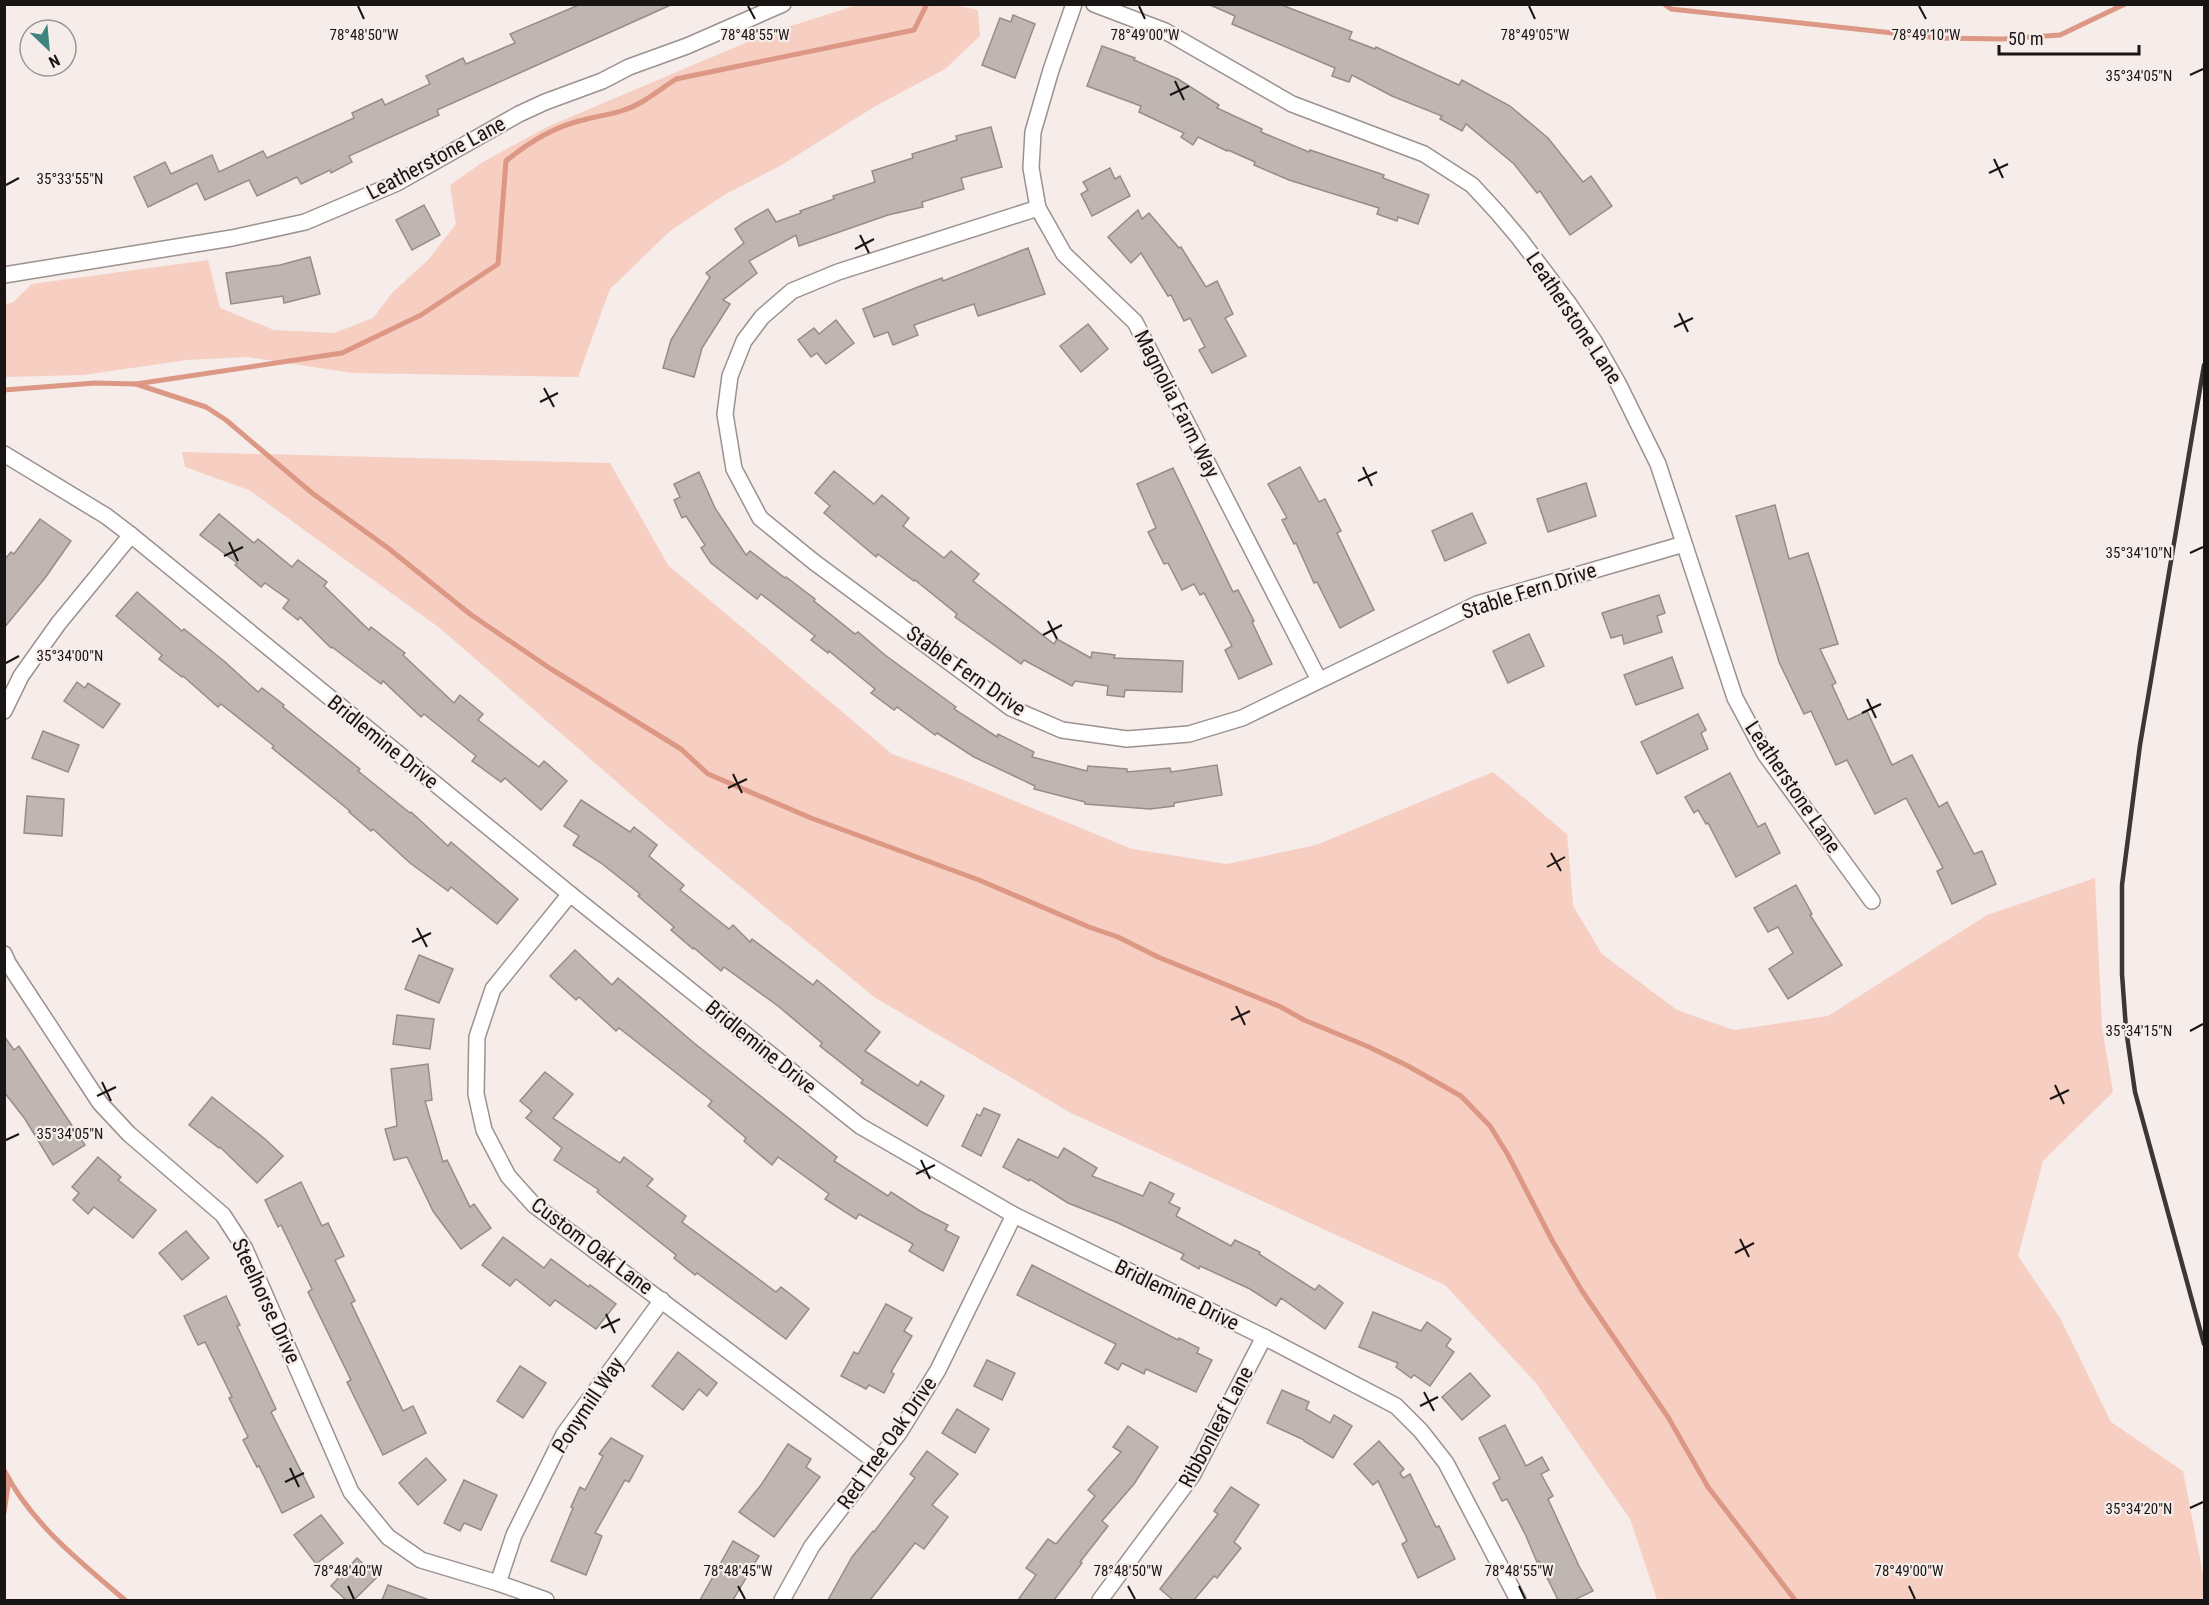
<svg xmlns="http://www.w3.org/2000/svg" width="2209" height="1605" viewBox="0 0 2209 1605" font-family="'Roboto Condensed',sans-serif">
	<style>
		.green { fill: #f7cec2 }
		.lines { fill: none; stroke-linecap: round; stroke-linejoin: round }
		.stream { stroke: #dc9884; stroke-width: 5 }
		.building { fill: #bfb5b1; stroke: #968c89; stroke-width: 1.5 }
		.minor-casing { stroke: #9b918e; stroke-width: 18 }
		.minor { stroke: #fff; stroke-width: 15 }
		.rail { stroke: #3b3735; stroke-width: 4.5 }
		.ticks { fill: none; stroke: #181514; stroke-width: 2 }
		.labels { text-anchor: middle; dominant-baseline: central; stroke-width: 4.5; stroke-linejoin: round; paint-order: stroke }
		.street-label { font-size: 21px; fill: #181514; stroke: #f6ece9 }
		.ticks-label { font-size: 15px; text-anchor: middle; fill: #181514; stroke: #f6ece9; stroke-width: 4.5; stroke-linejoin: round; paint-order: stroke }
	</style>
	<rect width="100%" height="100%" fill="#f6ece9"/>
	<g class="green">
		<path d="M950,4L978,10L980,36L945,69L874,107L780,166L726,194L670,231L610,289L578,377L353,373L248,357L187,360L83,375L5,377V304L12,303L32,284L208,260L220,308L274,330L334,333L373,318L393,292L428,260L456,224L450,185L483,162L547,127L769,33L857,5Z"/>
		<path d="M182,452L610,463L668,565L892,754L956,777L1132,849L1227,864L1316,845L1493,772L1567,834L1573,906L1602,954L1677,1010L1734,1030L1828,1016L1987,915L2095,878L2102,1027L2113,1092L2043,1161L2018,1256L2060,1318L2111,1422L2183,1471L2204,1579V1600H1657L1630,1519L1536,1383L1445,1285L1071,1113L874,997L672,830L441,629L249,490L185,467Z"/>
	</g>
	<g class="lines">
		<g class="stream">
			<path d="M1664,4L1671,9L1939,38L2003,39L2060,35L2125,4"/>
			<path d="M136,384L206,407L226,420L312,493L388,548L470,614L551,669L681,749L708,774L811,818L979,880L1089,927L1118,937L1158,957L1281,1007L1304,1020L1369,1047L1408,1066L1461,1096L1490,1126L1508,1155L1553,1242L1582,1291L1668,1417L1708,1487L1795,1600"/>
			<path d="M4,390L95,383L136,384L342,353L421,315L498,264L506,161C529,142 553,127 583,120C596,116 611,115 624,110C643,104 659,90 676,79L914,30L926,6"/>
			<path d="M4,1470C31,1523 80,1562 125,1600"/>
			<path d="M4,1513L9,1479"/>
		</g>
	</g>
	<g class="building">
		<path d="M581,4H673L437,110L439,115L349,156L352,162L331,173L330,170L301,184L297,177L257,196L249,180L205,200L197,183L148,207L134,177L165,162L171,174L212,155L219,172L263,151L267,158L354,118L352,113L382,99L385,105L430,84L426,76L463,58L466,64L515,43L510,34Z"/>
		<path d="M1208,4H1279L1352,32L1349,39L1375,49L1376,47L1459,85L1462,80L1510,106L1548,138L1583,182L1591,176L1612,206L1570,235L1540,191L1537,193L1514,164L1466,124L1462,131L1440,119L1442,116L1392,96L1352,75L1349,82L1332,76L1335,68L1232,24L1235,16Z"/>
		<path d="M1013,15L1035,24L1015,78L982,65L1000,18L1011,22Z"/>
		<path d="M1102,46L1135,58L1134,60L1178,79L1219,105L1217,108L1262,129L1261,132L1309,152L1310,150L1384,175L1383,178L1429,195L1418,224L1398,217L1397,221L1377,214L1379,208L1289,180L1254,165L1255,162L1228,150L1227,151L1198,137L1193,145L1181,137L1184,133L1139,112L1141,106L1087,86Z"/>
		<path d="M991,127L1002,167L961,178L964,189L922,202L923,207L888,215L799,246L796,235L749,261L757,273L723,300L730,304L702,348L694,377L663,368L671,340L710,277L706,273L744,243L735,229L743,223L768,209L776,222L801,213L800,211L834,199L833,196L875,182L872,171L913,158L912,154L957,140L956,136Z"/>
		<path d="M1110,168L1115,179L1120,176L1130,196L1092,216L1081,194L1088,190L1083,182Z"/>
		<path d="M424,205L440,235L412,250L396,220Z"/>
		<path d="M1138,210L1142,219L1149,213L1179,248L1181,247L1206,287L1217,281L1233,314L1225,318L1246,356L1212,373L1199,350L1205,347L1190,318L1184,321L1171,295L1168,296L1141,253L1131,263L1108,237Z"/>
		<path d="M1028,248L1045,294L978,316L974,304L962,308L914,325L918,335L893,345L888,332L874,337L863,309L918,287L942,278L943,281Z"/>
		<path d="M310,257L320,294L284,303L283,296L231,304L226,273L280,265Z"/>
		<path d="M836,320L854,343L826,364L817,353L811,357L798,340L814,328L819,334Z"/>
		<path d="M1088,324L1108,349L1081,372L1060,346Z"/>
		<path d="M1300,467L1319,502L1325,499L1341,531L1337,533L1374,610L1340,628L1317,582L1314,583L1296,543L1294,544L1282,520L1287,518L1268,484Z"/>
		<path d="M1173,468L1233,592L1238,590L1254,621L1252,622L1272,664L1239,679L1225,650L1232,646L1204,593L1200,595L1194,584L1182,590L1168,563L1164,564L1148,532L1156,528L1137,484Z"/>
		<path d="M834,471L874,504L882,495L909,518L903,526L944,558L951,551L979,574L973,581L1054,644L1057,639L1091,658L1092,652L1115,655L1114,658L1183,661L1182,692L1125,690L1124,697L1107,695L1108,686L1075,681L1072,686L1024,660L1021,664L955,617L957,614L915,580L914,581L878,554L876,557L824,513L830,506L815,493Z"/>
		<path d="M699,472L715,508L746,555L750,551L785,578L786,577L815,599L814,601L855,634L858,632L885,655L956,707L954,709L997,737L998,734L1034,752L1032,757L1087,771L1088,766L1127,769V772L1170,768L1171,772L1217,765L1222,795L1174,803V806L1150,809L1085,804V802L1034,789L1035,786L974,757L937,733L935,735L897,707L894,710L871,693L875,689L829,651L828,653L811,640L815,636L761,594L757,599L711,563L701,548L705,545L686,516L682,518L674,500L680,497L674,484Z"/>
		<path d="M1586,483L1596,516L1548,532L1537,499Z"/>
		<path d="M1775,505L1789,559L1808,553L1838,644L1820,649L1836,683L1832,685L1848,720L1867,711L1892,765L1912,755L1939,807L1947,802L1974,854L1982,851L1996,884L1952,904L1937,871L1943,868L1906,798L1875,814L1847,760L1836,765L1811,711L1804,714L1779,662L1736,516Z"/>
		<path d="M1472,513L1486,543L1445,561L1432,531Z"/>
		<path d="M219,514L254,543L258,539L292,567L298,560L327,582L324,586L369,630L371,627L405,653L403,655L454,703L460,695L483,714L478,720L539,767L544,761L567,781L541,810L505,778L501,782L472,761L476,756L424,714L421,717L383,681L381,684L332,647L331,648L300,617L298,620L283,608L289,600L265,583L261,587L235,565L237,563L200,535Z"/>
		<path d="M40,519L71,541L45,578L4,628V560L11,552L14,554Z"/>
		<path d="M137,592L182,631L184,629L224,661L258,692L262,688L284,705L283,707L360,769L358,771L410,813L411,812L448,846L451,842L518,899L497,924L451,887L448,891L410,863L373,829L371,831L349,812L350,811L272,748L274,746L221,704L218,707L183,676L182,677L159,659L162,655L116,616Z"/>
		<path d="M1659,595L1665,613L1657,616L1662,632L1624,644L1622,635L1611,638L1602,613Z"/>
		<path d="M1529,634L1544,666L1508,683L1493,651Z"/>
		<path d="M1672,657L1683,688L1636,705L1624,675Z"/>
		<path d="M77,682L85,688L88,683L120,704L103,728L64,701Z"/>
		<path d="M1698,714L1706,730L1701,733L1708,749L1657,774L1641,742Z"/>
		<path d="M43,731L79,745L68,772L32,758Z"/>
		<path d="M1730,773L1758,827L1765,823L1780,853L1736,877L1708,823L1706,824L1698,810L1694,813L1685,797Z"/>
		<path d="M27,796L64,799L62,836L24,833Z"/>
		<path d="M581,800L630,832L634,827L657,845L649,856L684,885L680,890L729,929L733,925L750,942L752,939L813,985L817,980L880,1032L865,1051L918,1086L921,1081L944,1096L927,1126L861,1083L863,1080L820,1046L822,1043L778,1006L724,967L721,971L694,948L693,949L671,930L674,927L638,896L640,894L601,863L573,845L579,836L564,826Z"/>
		<path d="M1796,885L1812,914L1810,915L1842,965L1788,999L1769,969L1793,953L1778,927L1768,932L1754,908Z"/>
		<path d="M575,950L612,985L618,978L694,1043L837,1157L834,1161L888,1196L891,1192L920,1211L948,1225L945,1230L959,1237L943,1271L909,1251L913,1244L859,1214L856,1219L825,1199L829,1194L778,1157L772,1165L744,1141L746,1138L708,1106L712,1101L619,1028L616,1031L579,997L576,1000L550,976Z"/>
		<path d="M419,955L453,969L439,1003L405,989Z"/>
		<path d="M397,1015L434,1019L430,1049L393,1044Z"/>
		<path d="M4,1036L14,1050L19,1046L85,1145L53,1165L25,1119L4,1092Z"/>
		<path d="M428,1064L432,1100L425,1101L443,1162L447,1160L470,1207L474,1204L491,1228L461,1249L433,1211L407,1157L394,1160L385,1129L397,1126L391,1069Z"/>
		<path d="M545,1072L573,1094L553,1118L620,1163L624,1157L653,1179L647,1186L686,1216L682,1222L776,1292L781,1287L809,1309L786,1339L697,1273L695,1275L674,1258L676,1255L597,1192L599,1190L554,1160L562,1148L526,1118L532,1111L520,1101Z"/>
		<path d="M212,1097L265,1139L283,1156L257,1183L220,1147L219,1148L189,1125Z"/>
		<path d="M984,1108L1000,1115L981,1156L962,1146L977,1114L980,1116Z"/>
		<path d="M1018,1139L1058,1158L1064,1148L1097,1168L1092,1176L1143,1196L1150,1182L1174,1194L1169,1203L1180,1208L1176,1216L1231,1246L1235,1240L1260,1252L1259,1254L1315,1290L1319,1285L1343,1303L1325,1329L1281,1298L1276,1306L1250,1289L1200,1266L1199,1269L1181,1259L1184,1254L1116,1222L1068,1203L1030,1179L1029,1181L1003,1167Z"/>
		<path d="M98,1157L121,1177L118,1180L156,1210L133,1238L94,1207L88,1214L73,1200L79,1193L72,1187Z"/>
		<path d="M301,1182L322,1226L328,1223L344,1256L335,1260L355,1301L351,1303L403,1411L413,1406L426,1433L383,1455L347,1382L351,1380L308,1292L312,1289L281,1225L278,1227L265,1200Z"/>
		<path d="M186,1231L209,1258L182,1280L159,1253Z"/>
		<path d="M503,1237L544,1268L551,1259L589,1287L590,1285L616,1304L596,1329L555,1300L550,1306L516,1279L510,1286L482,1265Z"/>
		<path d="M1032,1265L1178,1340L1179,1338L1199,1348L1197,1353L1212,1360L1196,1392L1146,1369L1144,1374L1122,1363L1118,1370L1105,1363L1116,1344L1017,1295Z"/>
		<path d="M226,1296L240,1325L237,1326L276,1409L271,1412L314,1497L282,1513L259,1466L257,1467L243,1440L248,1437L229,1398L232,1397L205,1342L198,1345L184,1316Z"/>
		<path d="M886,1304L912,1318L904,1331L912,1336L891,1372L894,1374L884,1393L869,1385L866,1389L841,1376L854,1352L858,1354Z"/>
		<path d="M1373,1312L1421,1331L1427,1322L1451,1339L1446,1346L1454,1352L1430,1386L1414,1375L1411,1378L1396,1367L1398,1363L1359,1347Z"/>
		<path d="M678,1352L717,1383L707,1396L699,1389L683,1410L652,1386Z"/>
		<path d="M987,1360L1015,1373L1002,1400L974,1386Z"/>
		<path d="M520,1366L546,1383L523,1418L497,1401Z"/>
		<path d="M1470,1373L1490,1396L1462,1420L1442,1397Z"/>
		<path d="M1282,1390L1309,1402L1306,1409L1330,1423L1334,1415L1352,1426L1333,1458L1304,1441V1440L1267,1423Z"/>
		<path d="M957,1409L989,1429L975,1453L942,1433Z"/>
		<path d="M1505,1425L1526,1466L1542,1457L1549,1470L1541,1474L1553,1496L1548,1499L1579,1566L1593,1591L1574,1600H1558L1539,1561L1537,1562L1526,1536L1507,1499L1502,1501L1493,1483L1500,1479L1479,1438Z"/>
		<path d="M1128,1426L1158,1447L1134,1484L1102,1521L1108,1526L1080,1562L1082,1563L1054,1600H1018L1036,1575L1026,1568L1048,1539L1056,1544L1095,1496L1088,1490L1121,1452L1113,1447Z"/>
		<path d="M611,1438L643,1456L629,1482L625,1480L595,1533L602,1536L586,1575L551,1561L573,1508L571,1507L580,1487L585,1490L603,1456L599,1454Z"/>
		<path d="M1379,1441L1404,1469L1400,1473L1403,1478L1410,1474L1436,1527L1439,1526L1455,1559L1418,1578L1402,1544L1407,1541L1378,1481L1373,1485L1354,1464Z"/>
		<path d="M788,1444L811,1459L806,1467L820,1477L774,1537L739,1512L761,1485Z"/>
		<path d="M927,1451L958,1474L932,1505L948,1517L924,1549L915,1543L870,1600H828L852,1557L873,1531L874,1532L915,1478L910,1474Z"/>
		<path d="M426,1458L446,1480L418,1505L399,1483Z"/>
		<path d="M464,1480L497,1495L481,1530L464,1523L460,1531L444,1523Z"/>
		<path d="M1231,1487L1259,1505L1234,1542L1241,1548L1217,1578L1214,1576L1194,1600H1173L1160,1589L1218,1514L1214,1511Z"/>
		<path d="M321,1515L343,1543L316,1564L294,1535Z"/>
		<path d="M733,1541L759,1556L733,1600H700Z"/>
		<path d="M357,1558L377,1577L354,1600H346L331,1586Z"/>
		<path d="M388,1585L427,1599L426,1600H382Z"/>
	</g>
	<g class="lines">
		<g class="minor-casing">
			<g id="minor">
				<path d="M1074,4L1051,70L1033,132L1031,168L1038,208L1064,254L1135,322L1319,680"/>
				<path d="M1094,4L1165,31L1292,104L1424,154L1472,185L1497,212L1519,238L1569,304L1594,341L1619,385L1658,464L1735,698L1765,754L1872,901"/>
				<path d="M1038,208L838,272L792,291L762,317L744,341L730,376L725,414L734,469L760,518L814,562L1011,708L1062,730L1127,739L1189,734L1242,718L1477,604L1684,544"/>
				<path d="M4,275L232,238L305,222L397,183L519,114L545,102L602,81L629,67L687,46L783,4"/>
				<path d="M4,454L106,516L131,535L570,894L860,1126L1014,1215L1264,1337L1396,1406L1421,1431L1446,1463L1518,1600"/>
				<path d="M4,711L21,676L58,624L131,535"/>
				<path d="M570,894L493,989L477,1037L476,1094L484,1130L508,1176L534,1205L876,1462"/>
				<path d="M4,954L8,963L100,1103L129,1134L223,1215L245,1249L351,1492L388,1537L421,1560L498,1583L546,1600"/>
				<path d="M498,1583L514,1535L564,1434L662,1300"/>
				<path d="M782,1600L812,1546L899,1433L938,1370L1014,1215"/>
				<path d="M1100,1600L1192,1476L1264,1337"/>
			</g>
		</g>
		<use href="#minor" class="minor"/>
		<path class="rail" d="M2204,365L2140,745L2122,885V974L2126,1029L2135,1092L2204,1344"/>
	</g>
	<path class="ticks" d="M358,6L364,19M748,6L755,19M1139,6L1145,19M1529,6L1535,19M1919,6L1926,19M2190,75L2203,69M1175,81L1184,100M1170,95L1189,86M1994,159L2003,178M1989,173L2008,164M6,185L19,178M860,235L869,253M855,249L874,239M1679,313L1688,332M1674,327L1693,318M544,388L554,407M540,402L558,393M1363,467L1372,486M1358,481L1377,472M229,542L238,561M2190,553L2203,547M224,556L243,547M1048,621L1057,639M1043,635L1062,625M6,663L19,656M1867,699L1876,718M1862,713L1881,704M733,774L742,793M728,788L747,779M1551,853L1561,871M1547,867L1565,857M417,928L427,947M412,942L431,933M1236,1006L1245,1025M1231,1020L1250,1011M2190,1031L2203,1024M102,1082L111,1101M2055,1085L2064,1104M97,1096L116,1087M2050,1099L2069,1090M6,1140L19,1134M921,1160L930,1179M916,1174L935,1165M1740,1239L1749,1257M1735,1253L1754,1243M606,1314L615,1333M601,1328L620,1319M1424,1392L1434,1411M1420,1406L1438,1397M290,1468L299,1487M285,1482L304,1473M2190,1508L2203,1502M348,1586L354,1599M738,1586L745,1599M1128,1586L1135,1599M1519,1586L1525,1599M1909,1586L1915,1599"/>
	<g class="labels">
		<g class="street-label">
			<text transform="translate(436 158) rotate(-28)">Leatherstone Lane</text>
			<text transform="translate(1574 318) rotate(56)">Leatherstone Lane</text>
			<text transform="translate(1177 404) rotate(63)">Magnolia Farm Way</text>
			<text transform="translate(1529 591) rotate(-18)">Stable Fern Drive</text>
			<text transform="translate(966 671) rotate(35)">Stable Fern Drive</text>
			<text transform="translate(383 742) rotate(39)">Bridlemine Drive</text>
			<text transform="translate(1793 787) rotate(56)">Leatherstone Lane</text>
			<text transform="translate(761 1047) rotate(39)">Bridlemine Drive</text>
			<text transform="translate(592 1246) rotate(37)">Custom Oak Lane</text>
			<text transform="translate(1177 1295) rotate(26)">Bridlemine Drive</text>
			<text transform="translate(266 1301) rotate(65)">Steelhorse Drive</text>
			<text transform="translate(588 1405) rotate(-56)">Ponymill Way</text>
			<text transform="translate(1216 1427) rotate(-62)">Ribbonleaf Lane</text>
			<text transform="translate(887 1443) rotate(-55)">Red Tree Oak Drive</text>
		</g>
	</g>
	<g class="ticks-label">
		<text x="364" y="40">78°48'50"W</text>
		<text x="755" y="40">78°48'55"W</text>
		<text x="1145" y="40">78°49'00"W</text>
		<text x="1926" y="40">78°49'10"W</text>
		<text x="1535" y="40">78°49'05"W</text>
		<text x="2139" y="81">35°34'05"N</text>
		<text x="70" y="184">35°33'55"N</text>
		<text x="2139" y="558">35°34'10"N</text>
		<text x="70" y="661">35°34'00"N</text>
		<text x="2139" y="1036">35°34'15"N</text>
		<text x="70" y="1139">35°34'05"N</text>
		<text x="2139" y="1514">35°34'20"N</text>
		<text x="348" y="1576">78°48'40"W</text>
		<text x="738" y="1576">78°48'45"W</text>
		<text x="1128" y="1576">78°48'50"W</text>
		<text x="1519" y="1576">78°48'55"W</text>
		<text x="1909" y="1576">78°49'00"W</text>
	</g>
	<rect width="2209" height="1605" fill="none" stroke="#181514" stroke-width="12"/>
	<g transform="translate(48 48) rotate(154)"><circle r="28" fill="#f6ece9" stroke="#9d9694" stroke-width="1.5"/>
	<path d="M0-4.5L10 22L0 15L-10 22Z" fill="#3e857d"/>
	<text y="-9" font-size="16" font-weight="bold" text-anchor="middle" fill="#181514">N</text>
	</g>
	<path d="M1999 45v9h140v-9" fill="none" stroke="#181514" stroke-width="3"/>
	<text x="2008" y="45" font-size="18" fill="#181514" stroke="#f6ece9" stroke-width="4.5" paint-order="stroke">50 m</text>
</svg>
